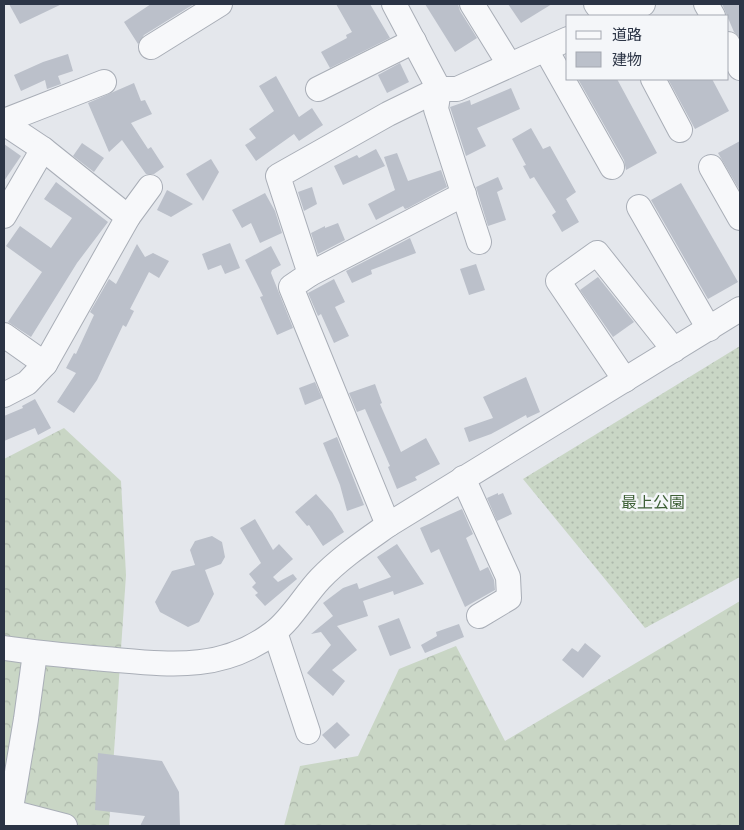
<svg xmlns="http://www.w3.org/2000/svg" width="744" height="830" viewBox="0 0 744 830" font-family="'Space Grotesk','Noto Sans JP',sans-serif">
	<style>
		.grass { fill: url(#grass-dots) }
		.forest { fill: url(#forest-crowns) }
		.building { fill: #bbc0ca }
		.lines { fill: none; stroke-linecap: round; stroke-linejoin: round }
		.minor-casing { stroke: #a9aeb7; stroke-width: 26 }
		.minor { stroke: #f7f8fa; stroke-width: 24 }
		.labels { text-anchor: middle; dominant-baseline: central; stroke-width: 5; stroke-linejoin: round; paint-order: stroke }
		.park-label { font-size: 16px; fill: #3f6138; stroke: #f4f6f9 }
	</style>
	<defs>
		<pattern id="grass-dots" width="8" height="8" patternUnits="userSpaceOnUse" patternTransform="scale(1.25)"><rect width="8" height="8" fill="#c9d6c5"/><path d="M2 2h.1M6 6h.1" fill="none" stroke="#adb8ab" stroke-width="1.8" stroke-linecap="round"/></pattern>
		<pattern id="forest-crowns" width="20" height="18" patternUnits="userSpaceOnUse" patternTransform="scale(1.25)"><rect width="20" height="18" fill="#c9d6c5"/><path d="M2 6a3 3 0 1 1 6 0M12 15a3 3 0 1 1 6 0" fill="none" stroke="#adb8ab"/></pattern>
	</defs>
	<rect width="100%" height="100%" fill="#e4e7ec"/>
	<path class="grass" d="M740,346V577L645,628L523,479Z"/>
	<g class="forest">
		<path d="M64,428L121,481L126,575L109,826H4V459Z"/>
		<path d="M740,601V826H284L300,766L358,756L399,669L456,646L505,741Z"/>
	</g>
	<g class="building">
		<path d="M9,4H62L20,24Z"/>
		<path d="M151,4H194L144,35L138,44L124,22Z"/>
		<path d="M336,4H370L390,38L330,68L321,52L347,38L346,35L352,32Z"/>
		<path d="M425,4H458L460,11L477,38L455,52Z"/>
		<path d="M508,4H552L521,23Z"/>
		<path d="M722,4H740V38L734,32Z"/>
		<path d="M68,54L73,71L58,76L61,84L47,89L45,80L21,91L14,75L43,62Z"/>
		<path d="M400,63L409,82L387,93L378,75Z"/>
		<path d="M276,76L299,117L312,108L323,125L299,141L294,134L256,161L245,145L256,138L249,129L274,111L259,86Z"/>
		<path d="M578,79H617L657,153L626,170L624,160Z"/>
		<path d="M668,79H712L729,111L695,129Z"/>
		<path d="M134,83L141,101L145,100L152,114L131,123L148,149L151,147L164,167L154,174H146L122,140L109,152L88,103Z"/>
		<path d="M511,88L520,109L477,128L486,146L466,156L450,107L470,100L471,105Z"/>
		<path d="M531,128L543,149L550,146L576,192L566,199L579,222L562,232L552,215L556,212L534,177L530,179L523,166L526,165L512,139Z"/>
		<path d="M740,141V191L718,153Z"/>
		<path d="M82,143L104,158L94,172L73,156Z"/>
		<path d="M4,144L21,156L4,181Z"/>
		<path d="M376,149L385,166L343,185L334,166L357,155L359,158Z"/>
		<path d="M397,153L408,181L441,170L447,187L408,208L405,209L403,206L376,220L368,204L395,190L384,157Z"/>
		<path d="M211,159L219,172L203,201L186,174Z"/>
		<path d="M498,177L503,189L497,192L506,220L488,226L476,187Z"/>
		<path d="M56,182L108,222L77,263L31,337L8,322L42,272L6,246L20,226L51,248L72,218L44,199Z"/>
		<path d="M681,183L738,282L708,299L651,200Z"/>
		<path d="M312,187L317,204L304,211L298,192Z"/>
		<path d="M167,190L193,204L171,217L157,210Z"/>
		<path d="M265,193L275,211L282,233L260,243L251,223L242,228L232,210Z"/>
		<path d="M338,223L345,240L318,254L311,233L325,226V228Z"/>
		<path d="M410,238L416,253L371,270L372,274L352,283L346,271Z"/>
		<path d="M230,243L240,268L225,274L221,265L208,270L202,254Z"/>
		<path d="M137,244L145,257L153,253L169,261L159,278L149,272L130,309L134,311L126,327L123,325L97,380L74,413L57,402L76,373L66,368L74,353L76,354L94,315L90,312L109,279L116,284Z"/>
		<path d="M271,246L281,265L272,270L271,273L293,328L277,335L260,297L263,296L245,260Z"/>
		<path d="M476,264L485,290L469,295L460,269Z"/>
		<path d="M598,277L634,322L613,337L580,290Z"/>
		<path d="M334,279L345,302L335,307L349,336L334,343L321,314L318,316L308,293Z"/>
		<path d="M526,377L540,412L527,418L526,415L491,434L469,442L464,428L493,418L483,397Z"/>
		<path d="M315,382L322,398L305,405L299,388Z"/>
		<path d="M375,384L382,403L380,404L401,452L426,438L440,464L415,477L417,480L397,489L388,467L390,466L365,409L357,412L349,393Z"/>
		<path d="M35,399L51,428L38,435L35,428L4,441V416L23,408L22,406Z"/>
		<path d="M337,437L364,505L347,511L340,485L323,443Z"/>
		<path d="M498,493V495L503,493L512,514L497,521L487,498Z"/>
		<path d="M316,494L332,512L344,532L323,546L309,525L307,526L295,512Z"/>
		<path d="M462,509L473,534L466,538L480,571L488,567L494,580L495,590L465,607L439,549L431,553L420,528Z"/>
		<path d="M255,519L273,550L279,544L293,559L273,577L278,582L293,574L297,579L265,606L255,595L258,593L252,587L256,583L249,574L261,563L240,528Z"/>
		<path d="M212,536L222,542L225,557L221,564L205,570L214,594L199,622L188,627L160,612L155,602L172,571L195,565L190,550L195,541Z"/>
		<path d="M397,544L424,584L394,595L393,591L363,601L368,616L337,626L357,650L332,670L345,681L333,696L307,673L331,645L321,632L311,634L333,616L323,603L343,588L357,583L359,589L391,577L377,557Z"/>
		<path d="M399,618L411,648L390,656L378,626Z"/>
		<path d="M459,624L464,637L425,653L421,645L437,636L436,632Z"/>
		<path d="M585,643L601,656L583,678L562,660L572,648L578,652Z"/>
		<path d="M337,722L350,735L335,749L322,735Z"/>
		<path d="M98,753L162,761L179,792L180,826H140L145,816L95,810Z"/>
	</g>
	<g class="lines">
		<g class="minor-casing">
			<g id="minor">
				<path d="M394,4L439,89L436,109L479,242"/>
				<path d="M472,4L509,64"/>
				<path d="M596,4L605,16"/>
				<path d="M706,4L713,16"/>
				<path d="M617,16L643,4"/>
				<path d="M728,44L740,68"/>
				<path d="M151,47L220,4"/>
				<path d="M546,50L612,167"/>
				<path d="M653,79L680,130"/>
				<path d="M318,89L414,41"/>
				<path d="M4,121L104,82"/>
				<path d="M4,123L43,149L128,217L45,364L27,383L4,395"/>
				<path d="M711,167L740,218"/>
				<path d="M639,207L709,329"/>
				<path d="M4,216L43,149"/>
				<path d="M128,217L150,187"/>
				<path d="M310,274L464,194"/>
				<path d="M4,335L45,364"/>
				<path d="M625,380L558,281L597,253L674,350"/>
				<path d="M463,478L508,577L509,598L479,616"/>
				<path d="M388,525L291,287L310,274L278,176L388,114L439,89H457L568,39"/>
				<path d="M275,632L308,732"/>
				<path d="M4,648C38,653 71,656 105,659C166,664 220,673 273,633C291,620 304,596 320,579C340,558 364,542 388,525L740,309"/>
				<path d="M11,812L65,826"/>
				<path d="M8,826L26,719L35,653"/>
			</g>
		</g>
		<use href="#minor" class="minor"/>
	</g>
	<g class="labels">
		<g class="park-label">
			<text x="653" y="502">最上公園</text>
		</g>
	</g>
	<rect width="744" height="830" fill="none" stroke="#2b3445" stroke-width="10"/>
	<rect x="566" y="15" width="162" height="65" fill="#f4f6f9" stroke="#a4a8b1"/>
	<rect x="576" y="31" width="25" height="8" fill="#f7f8fa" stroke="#a4a8b1"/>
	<text x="612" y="40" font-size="15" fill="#2b3445">道路</text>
	<rect x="576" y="52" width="25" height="15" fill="#bbc0ca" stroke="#a4a8b1"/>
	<text x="612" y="65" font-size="15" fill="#2b3445">建物</text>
</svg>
